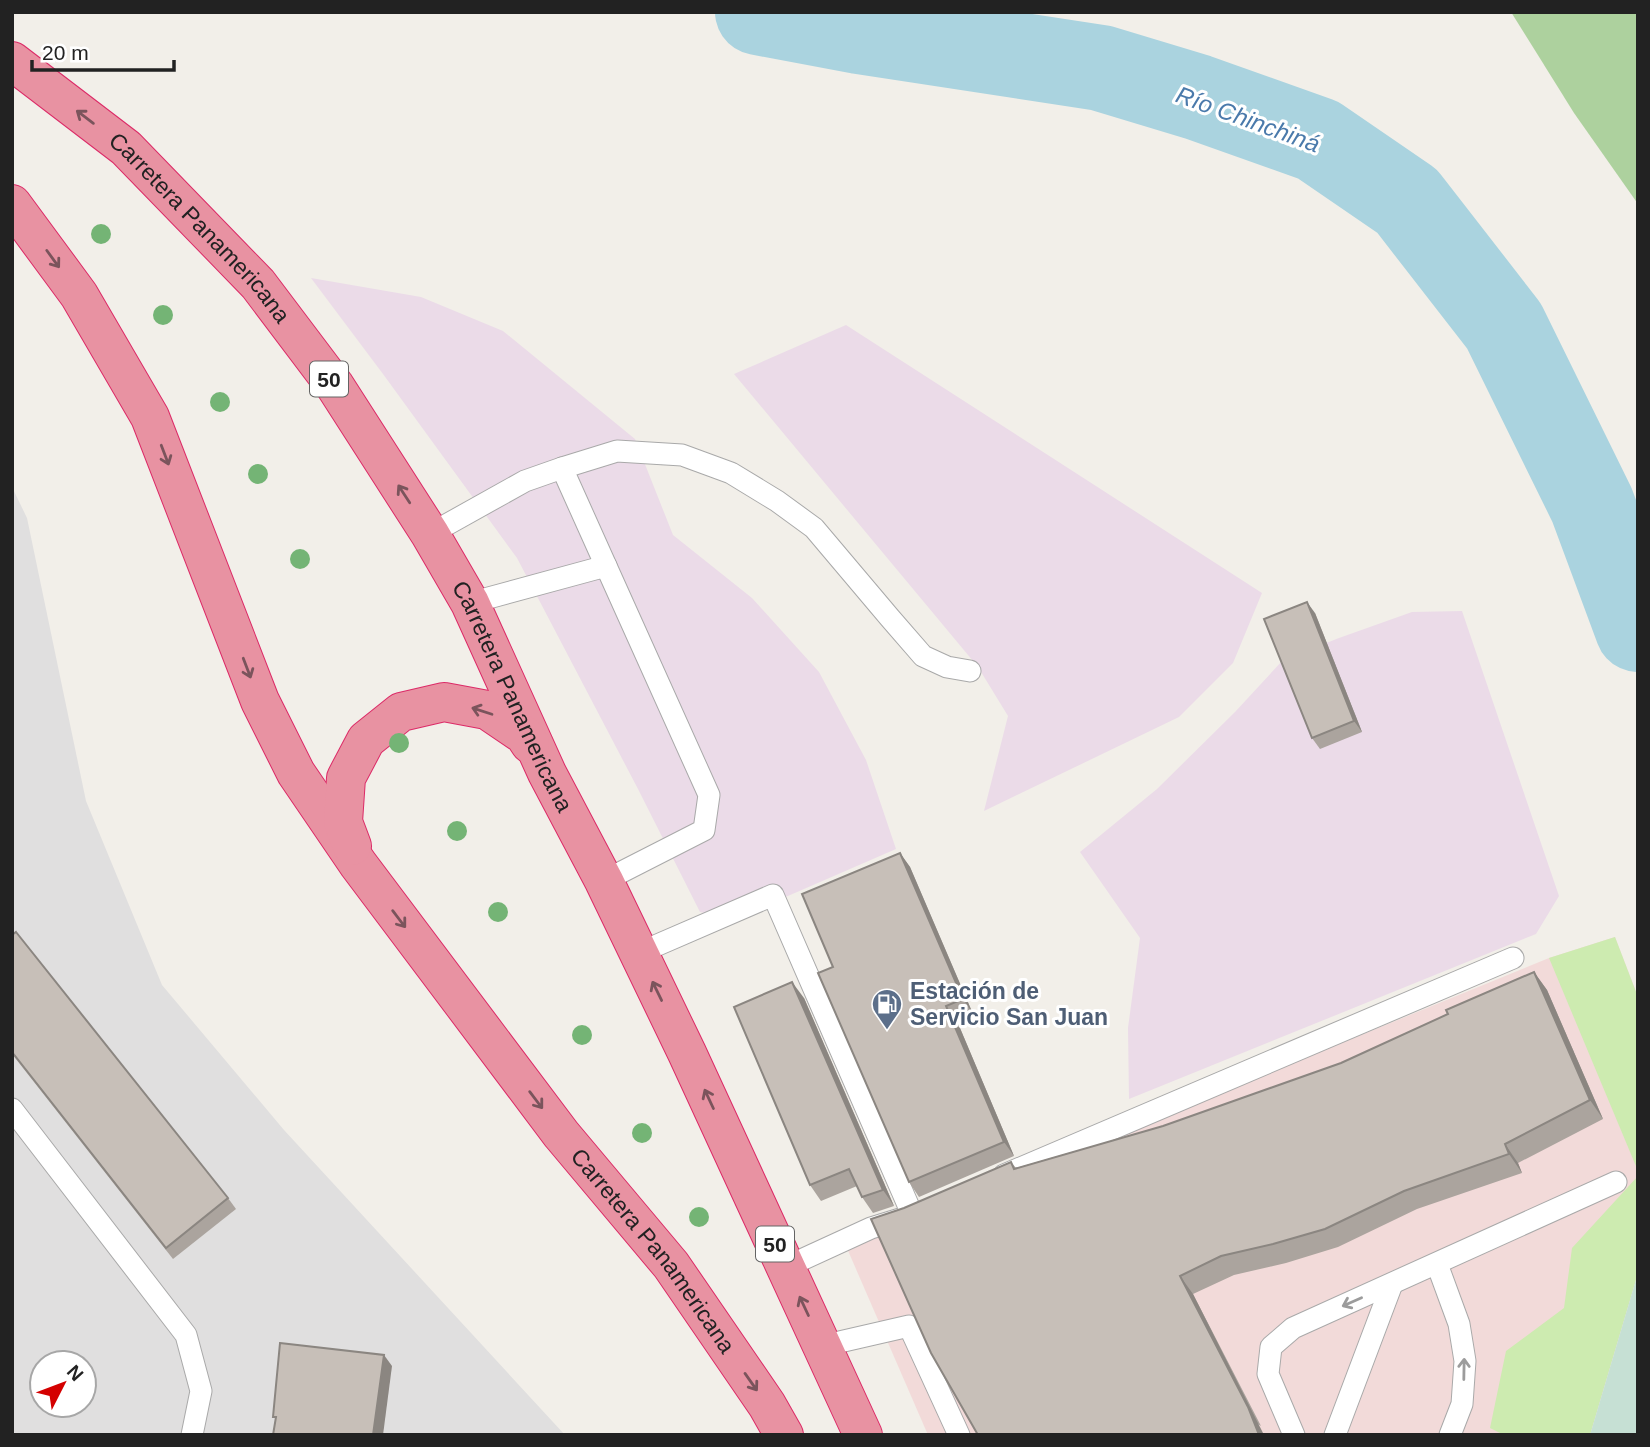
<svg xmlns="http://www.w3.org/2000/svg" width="1650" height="1447" viewBox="0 0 1650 1447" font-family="Helvetica,sans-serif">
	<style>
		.residential { fill: #e0dfdf; fill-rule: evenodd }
		.commercial { fill: #f2dad9 }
		.industrial { fill: #ebdbe8 }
		.grass { fill: #cdebb0 }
		.forest { fill: #add19e }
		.wetland { fill: #c6e0d4 }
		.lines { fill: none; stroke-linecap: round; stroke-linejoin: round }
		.river { stroke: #aad3df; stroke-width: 86 }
		.lane-casing { stroke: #a9a9a9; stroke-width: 23 }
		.highway-casing { stroke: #dc2a67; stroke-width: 40 }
		.lane { stroke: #fff; stroke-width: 21 }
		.highway { stroke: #e892a2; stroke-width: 38 }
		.tree { fill: #74b475 }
		.wall { fill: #aba49e }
		.shaded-wall { fill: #8b8681 }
		.building { fill: #c7bfb8; stroke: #8b8681; stroke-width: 2 }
		.oneway { stroke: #7b545c }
		.oneway2 { stroke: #9c9c9c }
		.labels { text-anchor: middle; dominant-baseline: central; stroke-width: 6; stroke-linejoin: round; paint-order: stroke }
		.shield { fill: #fff; stroke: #646464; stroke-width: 2 }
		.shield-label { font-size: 21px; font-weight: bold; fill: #222 }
		.street-label { font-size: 23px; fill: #222; stroke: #fff }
		.service-label { font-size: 23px; font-weight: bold; fill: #4e5e75; stroke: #fff; text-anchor: start }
		.water-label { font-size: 24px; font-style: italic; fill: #4a7aab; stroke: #fff }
	</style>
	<rect width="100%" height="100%" fill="#f2efe9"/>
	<path class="residential" d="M12,487L27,518L86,801L162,985L284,1130L565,1435H12ZM42,1363H84V1405H42Z"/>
	<path class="commercial" d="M1615,937L1638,997V1273L1590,1435H928L846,1246L1549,958Z"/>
	<g class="industrial">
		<path d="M311,278L421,297L503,331L635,439L673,535L752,598L819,672L866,760L896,849L735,919L700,912L638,789L517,558L383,374Z"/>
		<path d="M846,325L1262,593L1233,663L1179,717L984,811L1008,716L978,667L734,374Z"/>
		<path d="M1462,611L1559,896L1536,934L1129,1099L1128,1028L1140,938L1080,852L1157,789L1235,712L1283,660L1339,638L1412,612Z"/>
	</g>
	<g class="grass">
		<path d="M1615,937L1638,997V1171L1549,958Z"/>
		<path d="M1638,1176V1273L1590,1435H1504L1490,1428L1506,1351L1564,1308L1572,1248Z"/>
	</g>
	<path class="forest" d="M1511,12H1638V204L1574,113Z"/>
	<path class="wetland" d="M1638,1273V1435H1590Z"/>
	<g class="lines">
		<path class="river" d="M758,12L859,31L1101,68L1197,97L1318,140L1407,201L1504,326L1592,505L1638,629"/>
		<g class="lane-casing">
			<g id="lane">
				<path d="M562,468L606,566"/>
				<path d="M430,534L525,481L562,468L617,451L682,455L731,473L777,501L814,528L890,618L923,656L947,667L970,671"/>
				<path d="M470,603L606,566L709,795L704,830L604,881"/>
				<path d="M639,953L773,895L912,1214"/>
				<path d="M12,1109L186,1335L201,1391L192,1435"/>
				<path d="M1004,1175L1513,958"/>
				<path d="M1437,1264L1459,1324L1465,1361L1462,1404L1450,1435"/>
				<path d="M786,1267L871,1228L900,1219"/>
				<path d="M822,1346L909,1326L959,1435"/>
				<path d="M1294,1435L1268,1374L1271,1347L1293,1328L1616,1182"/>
				<path d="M1335,1435L1392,1284"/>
			</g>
		</g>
		<g class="highway-casing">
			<g id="highway">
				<path id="s1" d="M12,61L126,148L258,284L335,386L430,534L470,603L547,773L604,881L687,1053L863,1435"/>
				<path id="s2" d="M12,204L79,295L150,417L260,701L296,773L358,864L561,1134L671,1265L767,1405L784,1435"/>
				<path d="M352,846L343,822L346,778L366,740L401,712L444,702L487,710L524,735L530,744"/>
			</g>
		</g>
		<use href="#lane" class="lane"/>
		<use href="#highway" class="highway"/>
	</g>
	<g class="tree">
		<circle cx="101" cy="234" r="10"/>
		<circle cx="163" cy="315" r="10"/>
		<circle cx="220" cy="402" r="10"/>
		<circle cx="258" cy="474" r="10"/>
		<circle cx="300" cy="559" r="10"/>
		<circle cx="399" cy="743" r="10"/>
		<circle cx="457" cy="831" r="10"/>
		<circle cx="498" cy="912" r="10"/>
		<circle cx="582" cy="1035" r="10"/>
		<circle cx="642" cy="1133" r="10"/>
		<circle cx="699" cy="1217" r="10"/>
	</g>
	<g class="wall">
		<path d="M1315,613L1362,732L1320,749L1312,738Z"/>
		<path d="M900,853L910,867L973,1014L957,1021L1014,1156L919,1197L909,1182L833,967Z"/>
		<path d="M12,935L228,1198L236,1209L173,1259L12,1054Z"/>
		<path d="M1534,972L1547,990L1603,1119L1518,1163L1522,1173L1417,1209L1338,1247L1286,1263L1234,1275L1193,1294L1261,1426L904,1208L1011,1162L1016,1168L1163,1126L1341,1063L1448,1014Z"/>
		<path d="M804,998L894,1206L873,1213L862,1197L857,1186L821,1201L810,1185Z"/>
	</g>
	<g class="shaded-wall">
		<path d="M1307,602L1315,613L1362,732L1354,721Z"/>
		<path d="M900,853L910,867L973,1014L963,999Z"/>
		<path d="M1534,972L1547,990L1603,1119L1590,1100Z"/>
		<path d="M792,982L804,998L894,1206L883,1190Z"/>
		<path d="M946,1006L957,1021L1014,1156L1004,1142Z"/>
		<path d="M1505,1144L1518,1163L1522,1173L1509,1154Z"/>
		<path d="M1180,1276L1193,1294L1264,1435H1259Z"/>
		<path d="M384,1355L392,1366L383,1435H373Z"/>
	</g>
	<g class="building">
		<path d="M1307,602L1354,721L1312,738L1264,619Z"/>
		<path d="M900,853L963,999L946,1006L1004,1142L909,1182L818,973L833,967L802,894Z"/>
		<path d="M16,932L228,1198L166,1248L12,1052V935Z"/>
		<path d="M1534,972L1590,1100L1505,1144L1509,1154L1404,1191L1325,1229L1273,1244L1221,1256L1180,1276L1248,1407L1259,1435H978L931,1353L871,1219L904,1208L1011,1162L1014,1169L1163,1126L1341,1063L1448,1014L1446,1010Z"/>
		<path d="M792,982L883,1190L862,1197L849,1169L810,1185L734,1007Z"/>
		<path d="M280,1343L384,1355L373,1435H273L276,1417H273Z"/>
	</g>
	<defs><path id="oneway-shaft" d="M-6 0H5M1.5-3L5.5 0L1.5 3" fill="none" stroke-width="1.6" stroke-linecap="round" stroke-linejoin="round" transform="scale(1.75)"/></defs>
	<g class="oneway">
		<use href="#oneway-shaft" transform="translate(85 117) rotate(-143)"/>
		<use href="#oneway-shaft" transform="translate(53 259) rotate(54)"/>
		<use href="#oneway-shaft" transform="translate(165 455) rotate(69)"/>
		<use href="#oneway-shaft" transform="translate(404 494) rotate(-123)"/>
		<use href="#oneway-shaft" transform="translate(247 668) rotate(69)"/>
		<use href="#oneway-shaft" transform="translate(482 711) rotate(-162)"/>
		<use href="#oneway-shaft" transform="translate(399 919) rotate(53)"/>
		<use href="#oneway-shaft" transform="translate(657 991) rotate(-116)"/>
		<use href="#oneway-shaft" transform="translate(709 1099) rotate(-115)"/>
		<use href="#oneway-shaft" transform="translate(536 1100) rotate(53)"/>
		<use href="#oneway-shaft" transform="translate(804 1306) rotate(-115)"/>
		<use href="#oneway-shaft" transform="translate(751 1382) rotate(55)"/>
	</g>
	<g class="oneway2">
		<use href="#oneway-shaft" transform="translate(1352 1302) rotate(156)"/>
		<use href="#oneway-shaft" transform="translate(1464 1369) rotate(-89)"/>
	</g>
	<defs>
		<g id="fuel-pin" transform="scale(1.575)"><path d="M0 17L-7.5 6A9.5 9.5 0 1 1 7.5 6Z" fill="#5c6f8a" stroke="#fff"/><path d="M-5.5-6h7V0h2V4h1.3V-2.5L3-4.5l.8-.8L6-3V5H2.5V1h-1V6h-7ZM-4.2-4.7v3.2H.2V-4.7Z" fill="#fff"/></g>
	</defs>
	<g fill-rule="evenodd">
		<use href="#fuel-pin" x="887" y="1004"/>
	</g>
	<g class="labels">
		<g class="shield">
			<rect x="310" y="361.5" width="38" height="35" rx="5"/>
			<rect x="756" y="1226.5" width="38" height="35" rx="5"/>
		</g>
		<g class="shield-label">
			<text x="329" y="379">50</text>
			<text x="775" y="1244">50</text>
		</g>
		<g class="street-label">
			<text stroke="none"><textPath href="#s1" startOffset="252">Carretera Panamericana</textPath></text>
			<text stroke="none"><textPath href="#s1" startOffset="819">Carretera Panamericana</textPath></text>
			<text stroke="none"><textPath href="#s2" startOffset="1236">Carretera Panamericana</textPath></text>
		</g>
		<g class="service-label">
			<text x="910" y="991">Estación de<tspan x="910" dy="26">Servicio San Juan</tspan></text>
		</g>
		<g class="water-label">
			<text transform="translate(1248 119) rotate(20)">Río Chinchiná</text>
		</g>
	</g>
	<rect width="1650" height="1447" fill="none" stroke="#222222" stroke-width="28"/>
	<g transform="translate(63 1384) rotate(48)"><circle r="33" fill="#ffffff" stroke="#a7a7a7" stroke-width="2"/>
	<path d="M0-5L12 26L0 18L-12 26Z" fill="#d40000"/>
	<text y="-10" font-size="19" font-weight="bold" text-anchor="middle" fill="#222222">N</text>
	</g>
	<path d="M32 60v10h142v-10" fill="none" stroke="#222222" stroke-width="3.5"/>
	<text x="42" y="60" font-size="21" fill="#222222" stroke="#ffffff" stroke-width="5" paint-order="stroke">20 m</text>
</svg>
